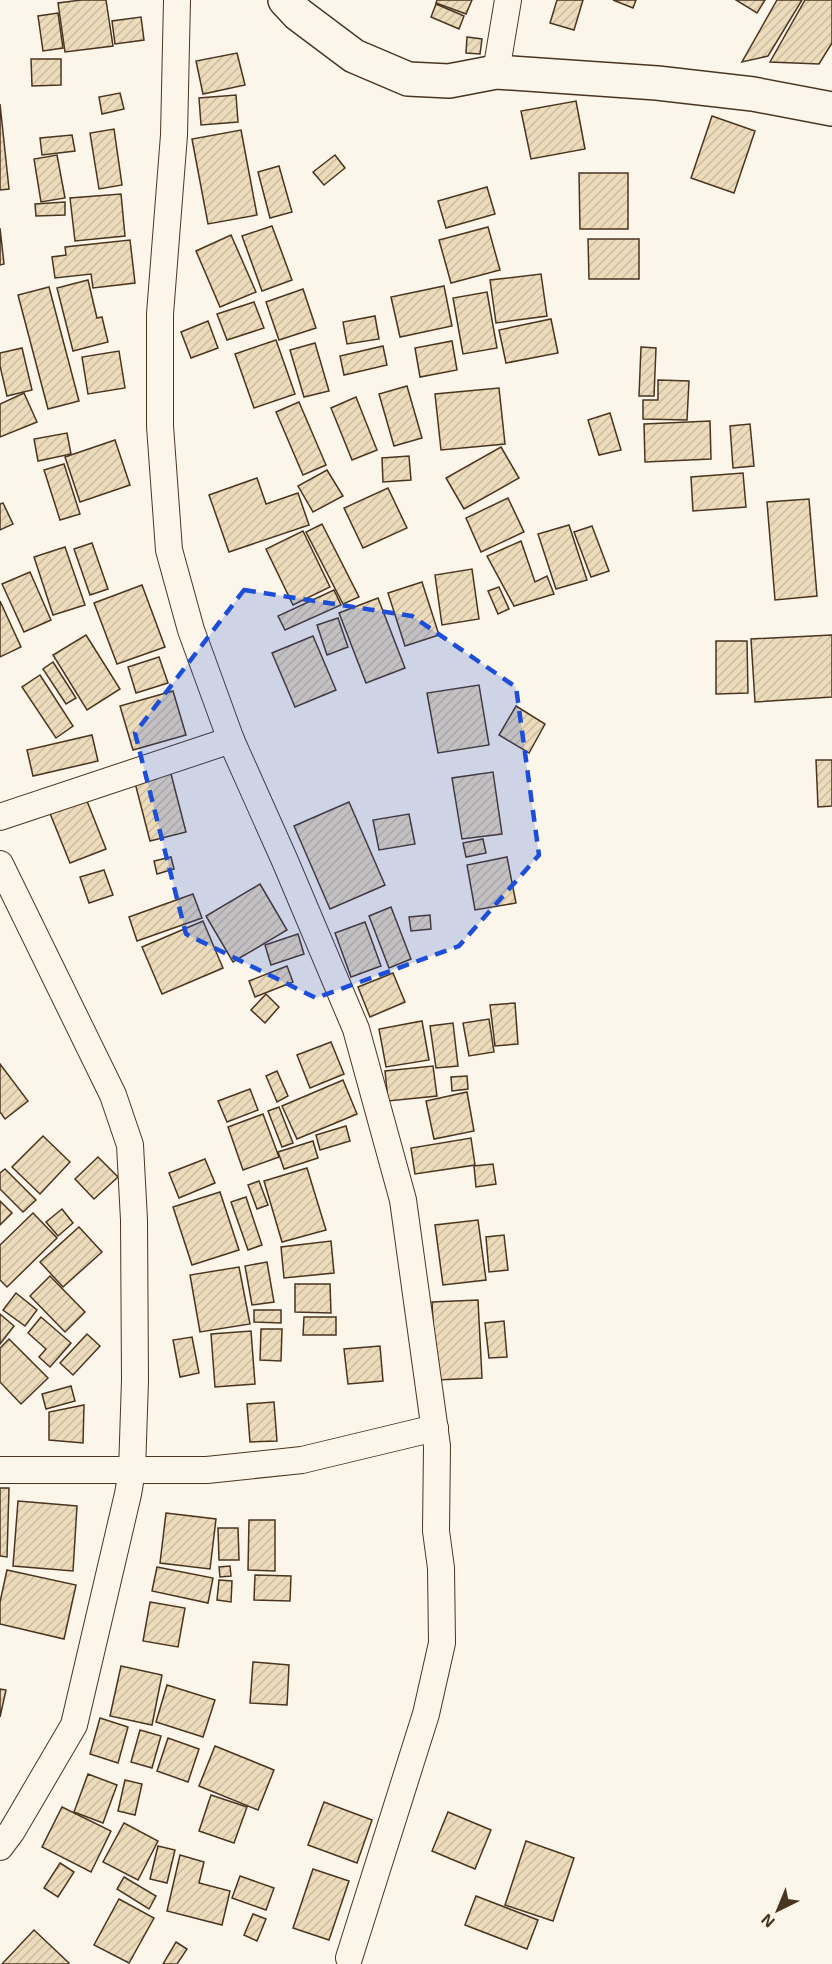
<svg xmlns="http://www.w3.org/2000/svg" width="832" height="1964" viewBox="0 0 832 1964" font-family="'Exo 2',sans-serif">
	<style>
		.building { fill: url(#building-hatch); stroke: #4a3520; stroke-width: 1.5 }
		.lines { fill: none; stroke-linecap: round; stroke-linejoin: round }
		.street-casing { stroke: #4a3520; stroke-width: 28 }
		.secondary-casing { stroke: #4a3520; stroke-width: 36 }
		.street { stroke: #fbf6e9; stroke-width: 26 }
		.secondary { stroke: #fbf6e9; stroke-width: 33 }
		.marked { fill: #1d4ed8; fill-opacity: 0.2; stroke: #1d4ed8; stroke-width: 4.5; stroke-dasharray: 12 8; stroke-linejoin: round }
	</style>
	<defs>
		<pattern id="building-hatch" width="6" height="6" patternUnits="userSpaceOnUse" patternTransform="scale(1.5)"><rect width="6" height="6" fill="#ecdcbc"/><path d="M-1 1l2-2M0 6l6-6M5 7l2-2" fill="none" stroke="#ccbda1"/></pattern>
	</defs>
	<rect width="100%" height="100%" fill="#fbf6e9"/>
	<g class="building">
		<path d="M81,0H106L113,46L65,52L58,3Z"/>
		<path d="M437,0H472L466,14L436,3Z"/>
		<path d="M557,0H583L574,30L550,23Z"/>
		<path d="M613,0H636L633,8Z"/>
		<path d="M736,0H765L757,13Z"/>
		<path d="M777,0H802L768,56L742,62Z"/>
		<path d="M805,0H832V43L819,64L770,62Z"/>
		<path d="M436,4L464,16L459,29L431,17Z"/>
		<path d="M58,13L63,48L43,51L38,16Z"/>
		<path d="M141,17L144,40L115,44L112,21Z"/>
		<path d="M467,37L482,39L480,54L466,53Z"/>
		<path d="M237,53L245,85L203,94L196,61Z"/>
		<path d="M31,59H61V85L32,86Z"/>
		<path d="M120,93L124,109L102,114L99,97Z"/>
		<path d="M236,95L238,122L201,125L199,98Z"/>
		<path d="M576,101L585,149L531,159L521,111Z"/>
		<path d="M0,104L9,189L0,190Z"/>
		<path d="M712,116L755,131L734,193L691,178Z"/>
		<path d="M114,129L122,185L99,189L90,133Z"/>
		<path d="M241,130L257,215L208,224L192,139Z"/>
		<path d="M72,135L75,151L42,155L40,138Z"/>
		<path d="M57,155L65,198L41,202L34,159Z"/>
		<path d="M335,155L345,168L324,185L313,172Z"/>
		<path d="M279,166L292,212L270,218L258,172Z"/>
		<path d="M579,173H628V229H580Z"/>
		<path d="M487,187L495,214L446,228L438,201Z"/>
		<path d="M121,194L125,236L75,241L70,198Z"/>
		<path d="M65,202V215L36,216L35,204Z"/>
		<path d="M272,226L292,280L262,291L242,236Z"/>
		<path d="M488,227L500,270L451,283L439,240Z"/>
		<path d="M0,228L4,264L0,265Z"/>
		<path d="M231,235L256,292L220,307L196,251Z"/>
		<path d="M588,239H639V279H589Z"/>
		<path d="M130,240L135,283L93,288L91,274L55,278L52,257L66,255L65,247Z"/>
		<path d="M541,274L547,316L496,323L490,280Z"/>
		<path d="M88,280L97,318L102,317L108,342L73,351L57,288Z"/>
		<path d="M444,286L452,326L400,337L391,297Z"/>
		<path d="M49,287L79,401L48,409L18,295Z"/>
		<path d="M303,289L316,328L279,340L266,302Z"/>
		<path d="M487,292L497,348L463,354L453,298Z"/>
		<path d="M254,302L264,328L227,340L217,314Z"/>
		<path d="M375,316L379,339L347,344L343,322Z"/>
		<path d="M551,319L558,353L506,363L499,330Z"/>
		<path d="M208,321L218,348L191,358L181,332Z"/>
		<path d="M276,340L295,394L254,408L235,354Z"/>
		<path d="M452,341L457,370L420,377L415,348Z"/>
		<path d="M315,343L329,391L304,397L290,350Z"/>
		<path d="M383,346L387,365L344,375L340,356Z"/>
		<path d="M641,347L656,348L654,396H639Z"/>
		<path d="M22,348L32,390L7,396L0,366V353Z"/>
		<path d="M119,351L125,388L88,394L82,357Z"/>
		<path d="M658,380L689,381L687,420L643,419V400H658Z"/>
		<path d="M407,386L422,438L394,446L379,394Z"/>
		<path d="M499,388L505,444L441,450L435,394Z"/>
		<path d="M24,393L37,422L0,437V404Z"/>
		<path d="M356,397L377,450L352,460L331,408Z"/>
		<path d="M299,402L326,465L303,475L276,412Z"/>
		<path d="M610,413L621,450L599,455L588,420Z"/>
		<path d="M710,421L711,459L645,462L644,424Z"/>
		<path d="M750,424L754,466L733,468L730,426Z"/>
		<path d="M67,433L71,454L38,461L34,439Z"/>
		<path d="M115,440L130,485L80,502L65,457Z"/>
		<path d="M501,447L519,478L464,509L446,478Z"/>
		<path d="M409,456L411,480L383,482L382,458Z"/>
		<path d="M64,464L80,514L60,520L44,470Z"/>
		<path d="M327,470L343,496L313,512L298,486Z"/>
		<path d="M743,473L746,507L693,511L691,477Z"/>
		<path d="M257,478L266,504L298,493L309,525L229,552L209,495Z"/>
		<path d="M388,488L407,528L363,548L344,508Z"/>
		<path d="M508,498L524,532L481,552L466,518Z"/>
		<path d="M809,499L817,596L775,600L767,502Z"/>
		<path d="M3,503L13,524L0,530V504Z"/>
		<path d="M322,524L359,597L343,604L306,532Z"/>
		<path d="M569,525L587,580L556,589L538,534Z"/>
		<path d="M592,526L609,571L591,577L574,532Z"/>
		<path d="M303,531L330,587L293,605L266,549Z"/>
		<path d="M521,541L535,582L547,576L554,594L514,606L487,556Z"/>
		<path d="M92,543L108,589L90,595L74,549Z"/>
		<path d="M65,547L85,605L53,615L34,557Z"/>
		<path d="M472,569L479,619L442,625L435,575Z"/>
		<path d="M30,572L51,620L24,632L2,584Z"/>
		<path d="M422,582L439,635L405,646L388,593Z"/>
		<path d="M142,585L165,647L117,664L94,603Z"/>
		<path d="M499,587L509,609L498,614L488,591Z"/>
		<path d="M334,590L341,605L285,630L278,616Z"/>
		<path d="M378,598L405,668L366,683L339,613Z"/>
		<path d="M0,601L21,647L0,657Z"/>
		<path d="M338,618L348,647L327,655L317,625Z"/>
		<path d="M86,635L120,689L87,710L53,655Z"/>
		<path d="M832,635V697L755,702L751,639Z"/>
		<path d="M313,636L336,690L295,707L272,653Z"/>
		<path d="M716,641H747L748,693L716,694Z"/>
		<path d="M159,657L168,683L136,693L128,667Z"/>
		<path d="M53,662L76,698L66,704L43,669Z"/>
		<path d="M40,675L73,726L56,738L22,687Z"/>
		<path d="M479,685L489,745L438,753L427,693Z"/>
		<path d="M173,691L186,735L133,750L120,706Z"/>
		<path d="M516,706L545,724L529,753L499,735Z"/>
		<path d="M92,735L98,761L33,776L27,750Z"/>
		<path d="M816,760H832V806L818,807Z"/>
		<path d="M170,770L186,832L150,841L134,779Z"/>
		<path d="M493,772L502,834L462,839L452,778Z"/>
		<path d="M85,796L106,849L70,863L49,811Z"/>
		<path d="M349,802L385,885L330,909L294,826Z"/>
		<path d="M409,814L415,844L379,850L373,820Z"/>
		<path d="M483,839L486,853L466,857L463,843Z"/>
		<path d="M171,857L174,869L157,874L154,861Z"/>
		<path d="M507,857L516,903L475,910L467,865Z"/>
		<path d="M104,870L113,895L89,903L80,877Z"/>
		<path d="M260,884L287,930L233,962L206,916Z"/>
		<path d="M193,894L202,918L137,941L129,917Z"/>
		<path d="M391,907L411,959L389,968L369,916Z"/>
		<path d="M430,915L431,929L411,931L409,917Z"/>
		<path d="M203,921L223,968L162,994L142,947Z"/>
		<path d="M365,922L381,966L351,977L335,933Z"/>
		<path d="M298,934L304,954L271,965L265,945Z"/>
		<path d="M287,966L293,982L255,997L249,981Z"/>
		<path d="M393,973L405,1002L370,1017L358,987Z"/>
		<path d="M266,994L279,1007L265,1023L251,1010Z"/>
		<path d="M515,1003L518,1044L495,1046L490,1005Z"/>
		<path d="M489,1019L494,1052L469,1056L463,1023Z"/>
		<path d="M422,1021L429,1060L386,1067L379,1029Z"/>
		<path d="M453,1023L458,1066L436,1068L430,1026Z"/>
		<path d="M331,1042L344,1074L310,1088L297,1055Z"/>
		<path d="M0,1064L28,1101L5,1119L0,1112Z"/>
		<path d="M433,1066L437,1096L388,1101L385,1071Z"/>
		<path d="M277,1071L288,1096L277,1102L266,1076Z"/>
		<path d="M467,1076L468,1089L452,1091L451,1077Z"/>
		<path d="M343,1080L357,1114L297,1139L282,1106Z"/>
		<path d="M250,1089L258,1110L227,1122L218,1101Z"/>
		<path d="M467,1092L474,1131L434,1139L426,1101Z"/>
		<path d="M279,1107L293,1143L282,1147L268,1111Z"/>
		<path d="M263,1114L279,1157L243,1170L228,1127Z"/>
		<path d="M346,1126L350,1141L320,1150L316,1135Z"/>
		<path d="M43,1136L70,1162L40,1194L12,1167Z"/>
		<path d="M471,1138L475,1165L415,1174L411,1148Z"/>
		<path d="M313,1141L318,1158L284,1169L278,1152Z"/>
		<path d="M98,1157L118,1177L94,1199L75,1179Z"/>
		<path d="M205,1159L215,1183L179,1198L169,1173Z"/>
		<path d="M493,1164L496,1184L476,1187L474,1166Z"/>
		<path d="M307,1168L326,1230L282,1242L264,1181Z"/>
		<path d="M5,1169L36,1200L23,1212L0,1189V1173Z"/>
		<path d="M259,1181L268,1205L257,1209L248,1185Z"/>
		<path d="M220,1192L239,1250L192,1265L173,1207Z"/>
		<path d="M246,1197L262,1245L248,1250L231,1202Z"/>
		<path d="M0,1201L12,1213L0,1225Z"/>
		<path d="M62,1209L73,1223L58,1236L46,1222Z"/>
		<path d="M33,1213L57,1238L7,1287L0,1280V1245Z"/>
		<path d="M478,1220L486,1280L443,1285L435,1225Z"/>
		<path d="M79,1227L102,1252L63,1287L40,1262Z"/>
		<path d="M504,1235L508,1270L489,1272L486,1237Z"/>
		<path d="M331,1241L334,1273L284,1278L281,1247Z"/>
		<path d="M267,1262L274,1302L252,1305L245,1266Z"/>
		<path d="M239,1267L250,1324L200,1332L190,1275Z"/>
		<path d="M50,1276L85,1312L65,1332L30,1296Z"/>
		<path d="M295,1284H330L331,1313L295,1312Z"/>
		<path d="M16,1293L37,1310L25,1326L3,1310Z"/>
		<path d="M478,1300L482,1378L436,1380L432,1302Z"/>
		<path d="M254,1310H281V1323L254,1322Z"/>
		<path d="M0,1314L14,1326L0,1344Z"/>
		<path d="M41,1317L71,1343L50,1367L39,1357L46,1349L28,1333Z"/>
		<path d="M304,1317H336V1335H303Z"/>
		<path d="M504,1321L507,1357L489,1358L485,1323Z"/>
		<path d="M261,1329H282L281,1361L260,1360Z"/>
		<path d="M251,1331L255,1384L215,1387L211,1334Z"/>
		<path d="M87,1334L100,1346L73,1375L60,1363Z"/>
		<path d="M192,1337L199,1373L180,1377L173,1340Z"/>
		<path d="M9,1339L48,1378L21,1404L0,1382V1348Z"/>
		<path d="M380,1346L383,1381L348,1384L344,1349Z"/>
		<path d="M71,1386L75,1401L46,1409L42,1394Z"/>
		<path d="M274,1402L277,1441L250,1442L247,1404Z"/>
		<path d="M84,1405L83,1443L49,1440V1412Z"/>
		<path d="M0,1488H9L7,1557L0,1556Z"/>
		<path d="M18,1501L77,1506L73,1571L13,1566Z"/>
		<path d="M166,1513L216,1519L210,1569L160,1563Z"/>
		<path d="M249,1520H275V1571L248,1570Z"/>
		<path d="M218,1528H238L239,1560H219Z"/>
		<path d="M230,1566L231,1576L220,1577L219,1567Z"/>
		<path d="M157,1567L213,1578L208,1603L152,1591Z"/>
		<path d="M7,1570L76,1585L64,1639L0,1624V1602Z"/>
		<path d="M255,1575L291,1576L290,1601L254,1600Z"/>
		<path d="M219,1580L232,1581L231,1602L217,1600Z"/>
		<path d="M150,1602L185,1608L178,1647L143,1641Z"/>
		<path d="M253,1662L289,1665L287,1705L250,1703Z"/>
		<path d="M121,1666L162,1675L152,1725L110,1716Z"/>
		<path d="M167,1685L215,1700L203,1737L156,1722Z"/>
		<path d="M0,1689L6,1690L0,1717Z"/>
		<path d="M100,1718L128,1727L118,1763L90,1754Z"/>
		<path d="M140,1730L161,1736L152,1768L131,1762Z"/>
		<path d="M168,1738L199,1749L188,1782L157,1771Z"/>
		<path d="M215,1746L274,1770L258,1810L199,1786Z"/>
		<path d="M88,1774L117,1785L103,1823L74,1812Z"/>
		<path d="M125,1780L142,1784L135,1815L118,1811Z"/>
		<path d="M211,1795L247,1807L234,1843L199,1831Z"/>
		<path d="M324,1802L372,1820L357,1863L308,1845Z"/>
		<path d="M62,1807L111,1831L91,1872L42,1847Z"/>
		<path d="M448,1812L491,1830L475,1869L432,1851Z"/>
		<path d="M124,1823L158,1841L138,1880L103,1862Z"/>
		<path d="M526,1841L574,1858L553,1921L505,1905Z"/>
		<path d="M158,1846L175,1850L167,1883L150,1879Z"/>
		<path d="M180,1855L204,1862L199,1883L230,1891L222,1925L167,1911Z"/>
		<path d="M60,1863L74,1872L58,1897L44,1888Z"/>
		<path d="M313,1869L349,1881L329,1940L293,1928Z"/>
		<path d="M240,1876L274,1888L266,1910L232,1898Z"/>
		<path d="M124,1877L156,1896L149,1909L117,1889Z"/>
		<path d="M476,1896L538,1920L527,1949L465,1925Z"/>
		<path d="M119,1899L154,1918L129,1963L94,1945Z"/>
		<path d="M253,1914L266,1919L257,1941L244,1935Z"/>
		<path d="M34,1930L69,1963L68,1964H2Z"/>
		<path d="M176,1942L187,1949L177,1964H163Z"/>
	</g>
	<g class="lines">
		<g class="street-casing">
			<g id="street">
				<path d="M177,0L174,135L160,314V426L169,550L191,630L231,740L285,861L356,1029L403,1200L437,1446L436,1531L441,1568L442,1643L426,1714L349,1958"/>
				<path d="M496,72L508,0"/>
				<path d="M0,817L231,740"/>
				<path d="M0,864L113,1095L130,1145L134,1220L135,1380L132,1471L128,1494L74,1725L12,1831L0,1847"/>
				<path d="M0,1470H207L302,1460L435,1428"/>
			</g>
		</g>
		<g class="secondary-casing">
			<path id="secondary" d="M285,0L298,14L354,56L408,79L449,81L496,72L657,83L753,94L832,109"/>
		</g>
		<use href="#street" class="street"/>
		<use href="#secondary" class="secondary"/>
	</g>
	<path class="marked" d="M244,590L412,616L516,687L539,855L459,946L316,998L186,934L135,733Z"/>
	<g transform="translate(778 1910) rotate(223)" stroke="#fbf6e9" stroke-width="4.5" paint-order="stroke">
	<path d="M0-4.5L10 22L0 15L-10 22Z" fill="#4a3520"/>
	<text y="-9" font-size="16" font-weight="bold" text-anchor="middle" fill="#4a3520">N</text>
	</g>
</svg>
